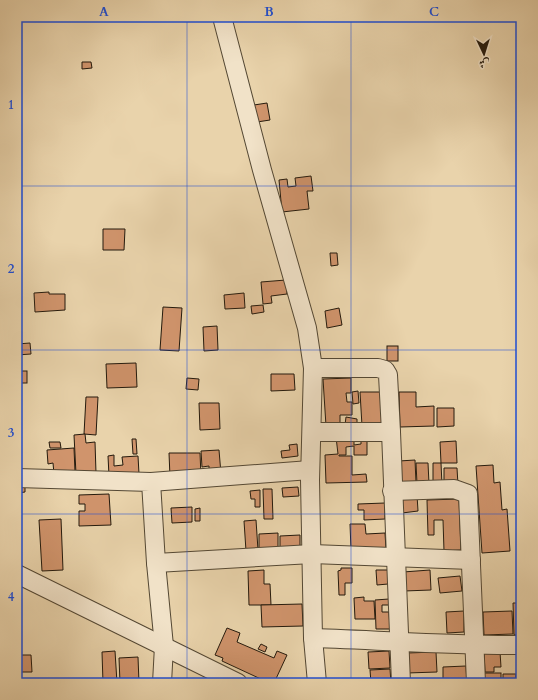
<svg xmlns="http://www.w3.org/2000/svg" width="538" height="700" viewBox="0 0 538 700" font-family="Cardo,Amiri,serif">
	<style>
		.building { fill: #d0946c; stroke: #23190c }
		.lines { fill: none; stroke-linecap: round; stroke-linejoin: round }
		.minor-casing { stroke: #544834; stroke-width: 20 }
		.minor { stroke: #f1e2c8; stroke-width: 18 }
		.grid { fill: none; stroke: #1d4ed8; stroke-width: 1; stroke-opacity: 0.55 }
		.neatline { fill: none; stroke: #1d4ed8; stroke-width: 1.5 }
		.grid-label { font-size: 13px; text-anchor: middle; font-weight: bold; fill: #1d4ed8 }
	</style>
	<rect width="100%" height="100%" fill="#e9d3ab"/>
	<filter id="stains"><feTurbulence type="fractalNoise" baseFrequency=".005" numOctaves="4"/><feColorMatrix values="0 0 0 0 .2 0 0 0 0 .09 0 0 0 0 .02 0 0 0 .5 -.17"/></filter>
	<radialGradient id="worn" r=".72"><stop offset=".6" stop-color="#630" stop-opacity="0"/><stop offset="1" stop-color="#630" stop-opacity=".3"/></radialGradient>
	<g class="building">
		<path d="M82,62H91L92,68L82,69Z"/>
		<path d="M267,103L270,120L257,122L254,105Z"/>
		<path d="M311,176L313,191H307L309,209L282,212L279,180L287,179L288,187L296,186L295,178Z"/>
		<path d="M103,229H125L124,250H103Z"/>
		<path d="M330,253H337L338,265L331,266Z"/>
		<path d="M286,280L287,294L271,296L272,303L263,304L261,282Z"/>
		<path d="M49,292V294H65V310L35,312L34,293Z"/>
		<path d="M244,293L245,308L225,309L224,295Z"/>
		<path d="M263,305L264,312L252,314L251,306Z"/>
		<path d="M163,307L182,308L179,351L160,350Z"/>
		<path d="M339,308L342,325L327,328L325,311Z"/>
		<path d="M217,326L218,350L204,351L203,327Z"/>
		<path d="M30,343L31,354L17,355V344Z"/>
		<rect x="387" y="346" width="11" height="15"/>
		<path d="M136,363L137,387L107,388L106,364Z"/>
		<rect x="17" y="371" width="10" height="12"/>
		<path d="M271,374H294L295,390L271,391Z"/>
		<path d="M187,378L199,379L198,390L186,389Z"/>
		<path d="M351,378V393H346L347,402H352V415H340V426H326L323,379Z"/>
		<path d="M358,391L359,403L353,404L352,392Z"/>
		<path d="M360,392H380L382,426H362Z"/>
		<path d="M399,392H416V407L434,406V426L400,427Z"/>
		<path d="M86,397H98L96,435L84,434Z"/>
		<path d="M199,403H219L220,429L200,430Z"/>
		<path d="M437,408H454V426L437,427Z"/>
		<path d="M346,417L357,419V426L345,425Z"/>
		<path d="M85,434L86,443L95,442L96,473L76,474L74,435Z"/>
		<path d="M354,436V445L361,444V437H367V455H354V446L346,447V455H339V456H352V475L366,474L367,482L326,483L325,455L338,454L336,437Z"/>
		<path d="M132,439H136L137,454H133Z"/>
		<path d="M456,441L457,463H441L440,442Z"/>
		<path d="M49,442H60L61,448H50Z"/>
		<path d="M297,444L298,456L282,458L281,451L290,450L289,445Z"/>
		<path d="M74,448L75,472L54,474L53,463L48,464L47,450Z"/>
		<path d="M219,450L221,474L209,475V466L202,467L201,451Z"/>
		<path d="M169,453H200L201,476L170,477Z"/>
		<path d="M114,455V466L123,465L122,457L138,456L139,474L109,476L108,456Z"/>
		<path d="M415,460L416,483H400L399,461Z"/>
		<path d="M416,463H428L429,484H417Z"/>
		<path d="M433,463H441L442,485H433Z"/>
		<path d="M493,465L494,483L500,482L502,510L507,509L510,551L482,553L476,466Z"/>
		<path d="M444,468H457L458,485H444Z"/>
		<path d="M17,485H25V492L18,493L17,504Z"/>
		<path d="M298,487L299,496L283,497L282,488Z"/>
		<path d="M263,489H272L273,519H264Z"/>
		<path d="M260,490V507H255V499H251L250,491Z"/>
		<path d="M109,494L111,525L79,526V511H85V504H79V495Z"/>
		<path d="M417,495L418,511L402,513L401,497Z"/>
		<path d="M459,499L461,550L444,551L443,520H434V535H428L427,500Z"/>
		<path d="M385,503V519L364,520V510H358V504Z"/>
		<path d="M192,507V522L172,523L171,508Z"/>
		<path d="M200,508V521H195V509Z"/>
		<path d="M61,519L63,570L42,571L39,520Z"/>
		<path d="M256,520L258,550L246,551L244,521Z"/>
		<path d="M350,524H365L366,534L385,533L386,549L351,550Z"/>
		<path d="M278,533V549L259,550V534Z"/>
		<path d="M300,535V548H280V536Z"/>
		<path d="M341,568H352V583H345V595H339L338,571L341,570Z"/>
		<path d="M264,570V584H270L271,605H249L248,571Z"/>
		<path d="M376,570H388V584L377,585Z"/>
		<path d="M430,570L431,590L404,591L403,572Z"/>
		<path d="M460,576L462,591L440,593L438,578Z"/>
		<path d="M364,597V601H374L375,619H355L354,598Z"/>
		<path d="M389,599V605H382V612H389L390,629H376L375,600Z"/>
		<path d="M513,603H521V635H514Z"/>
		<path d="M302,604L303,626L262,627L261,605Z"/>
		<path d="M464,611V632L447,633L446,612Z"/>
		<path d="M512,611L513,634L484,635L483,612Z"/>
		<path d="M227,628L240,633L237,642L274,658L277,651L287,655L274,683L263,680L222,661L223,658L215,655Z"/>
		<path d="M261,644L267,647L265,652L258,649Z"/>
		<path d="M115,651L117,683H103L102,652Z"/>
		<path d="M389,651L390,668L369,669L368,652Z"/>
		<path d="M436,652L437,672L407,673V653Z"/>
		<path d="M500,652L501,667H494V672H485L484,653Z"/>
		<path d="M17,655H31L32,672H17Z"/>
		<path d="M138,657L139,683H120L119,658Z"/>
		<path d="M466,666L467,683H443V667Z"/>
		<path d="M390,669L391,683H371L370,670Z"/>
		<rect x="484" y="673" width="17" height="10"/>
		<path d="M503,674H516L515,681L503,683Z"/>
		<path d="M45,680V683H23V681Z"/>
	</g>
	<g class="lines">
		<g class="minor-casing">
			<g id="minor">
				<path d="M222,17L262,170L307,328L313,368L310,480L313,638L317,683"/>
				<path d="M313,368H378L385,370L388,375L391,432"/>
				<path d="M312,432H391L401,683"/>
				<path d="M17,478L151,482L156,563L164,646L162,683"/>
				<path d="M151,482L310,470"/>
				<path d="M392,491L454,489L468,494L476,683"/>
				<path d="M156,563L312,554L471,560"/>
				<path d="M17,574L238,683"/>
				<path d="M313,638C383,640 452,646 521,645"/>
			</g>
		</g>
		<use href="#minor" class="minor"/>
	</g>
	<path class="grid" d="M187,17V683M351,17V683M17,186H521M17,350H521M17,514H521"/>
	<rect width="538" height="700" fill="none" stroke="#e9d3ab" stroke-width="44"/>
	<g transform="translate(484 54) rotate(176)" stroke="#f1e2c8" stroke-width="3" paint-order="stroke">
	<path d="M0-3L7 15L0 10L-7 15Z" fill="#23190c"/>
	<text y="-6" font-size="11" font-weight="bold" text-anchor="middle" fill="#23190c">ش</text>
	</g>
	<rect x="22" y="22" width="494" height="656" class="neatline"/>
	<g class="grid-label">
		<text x="104" y="16">A</text>
		<text x="269" y="16">B</text>
		<text x="434" y="16">C</text>
		<text x="11" y="109">1</text>
		<text x="11" y="273">2</text>
		<text x="11" y="437">3</text>
		<text x="11" y="601">4</text>
	</g>
	<rect width="100%" height="100%" filter="url(#stains)"/>
	<rect width="100%" height="100%" fill="url(#worn)"/>
</svg>
